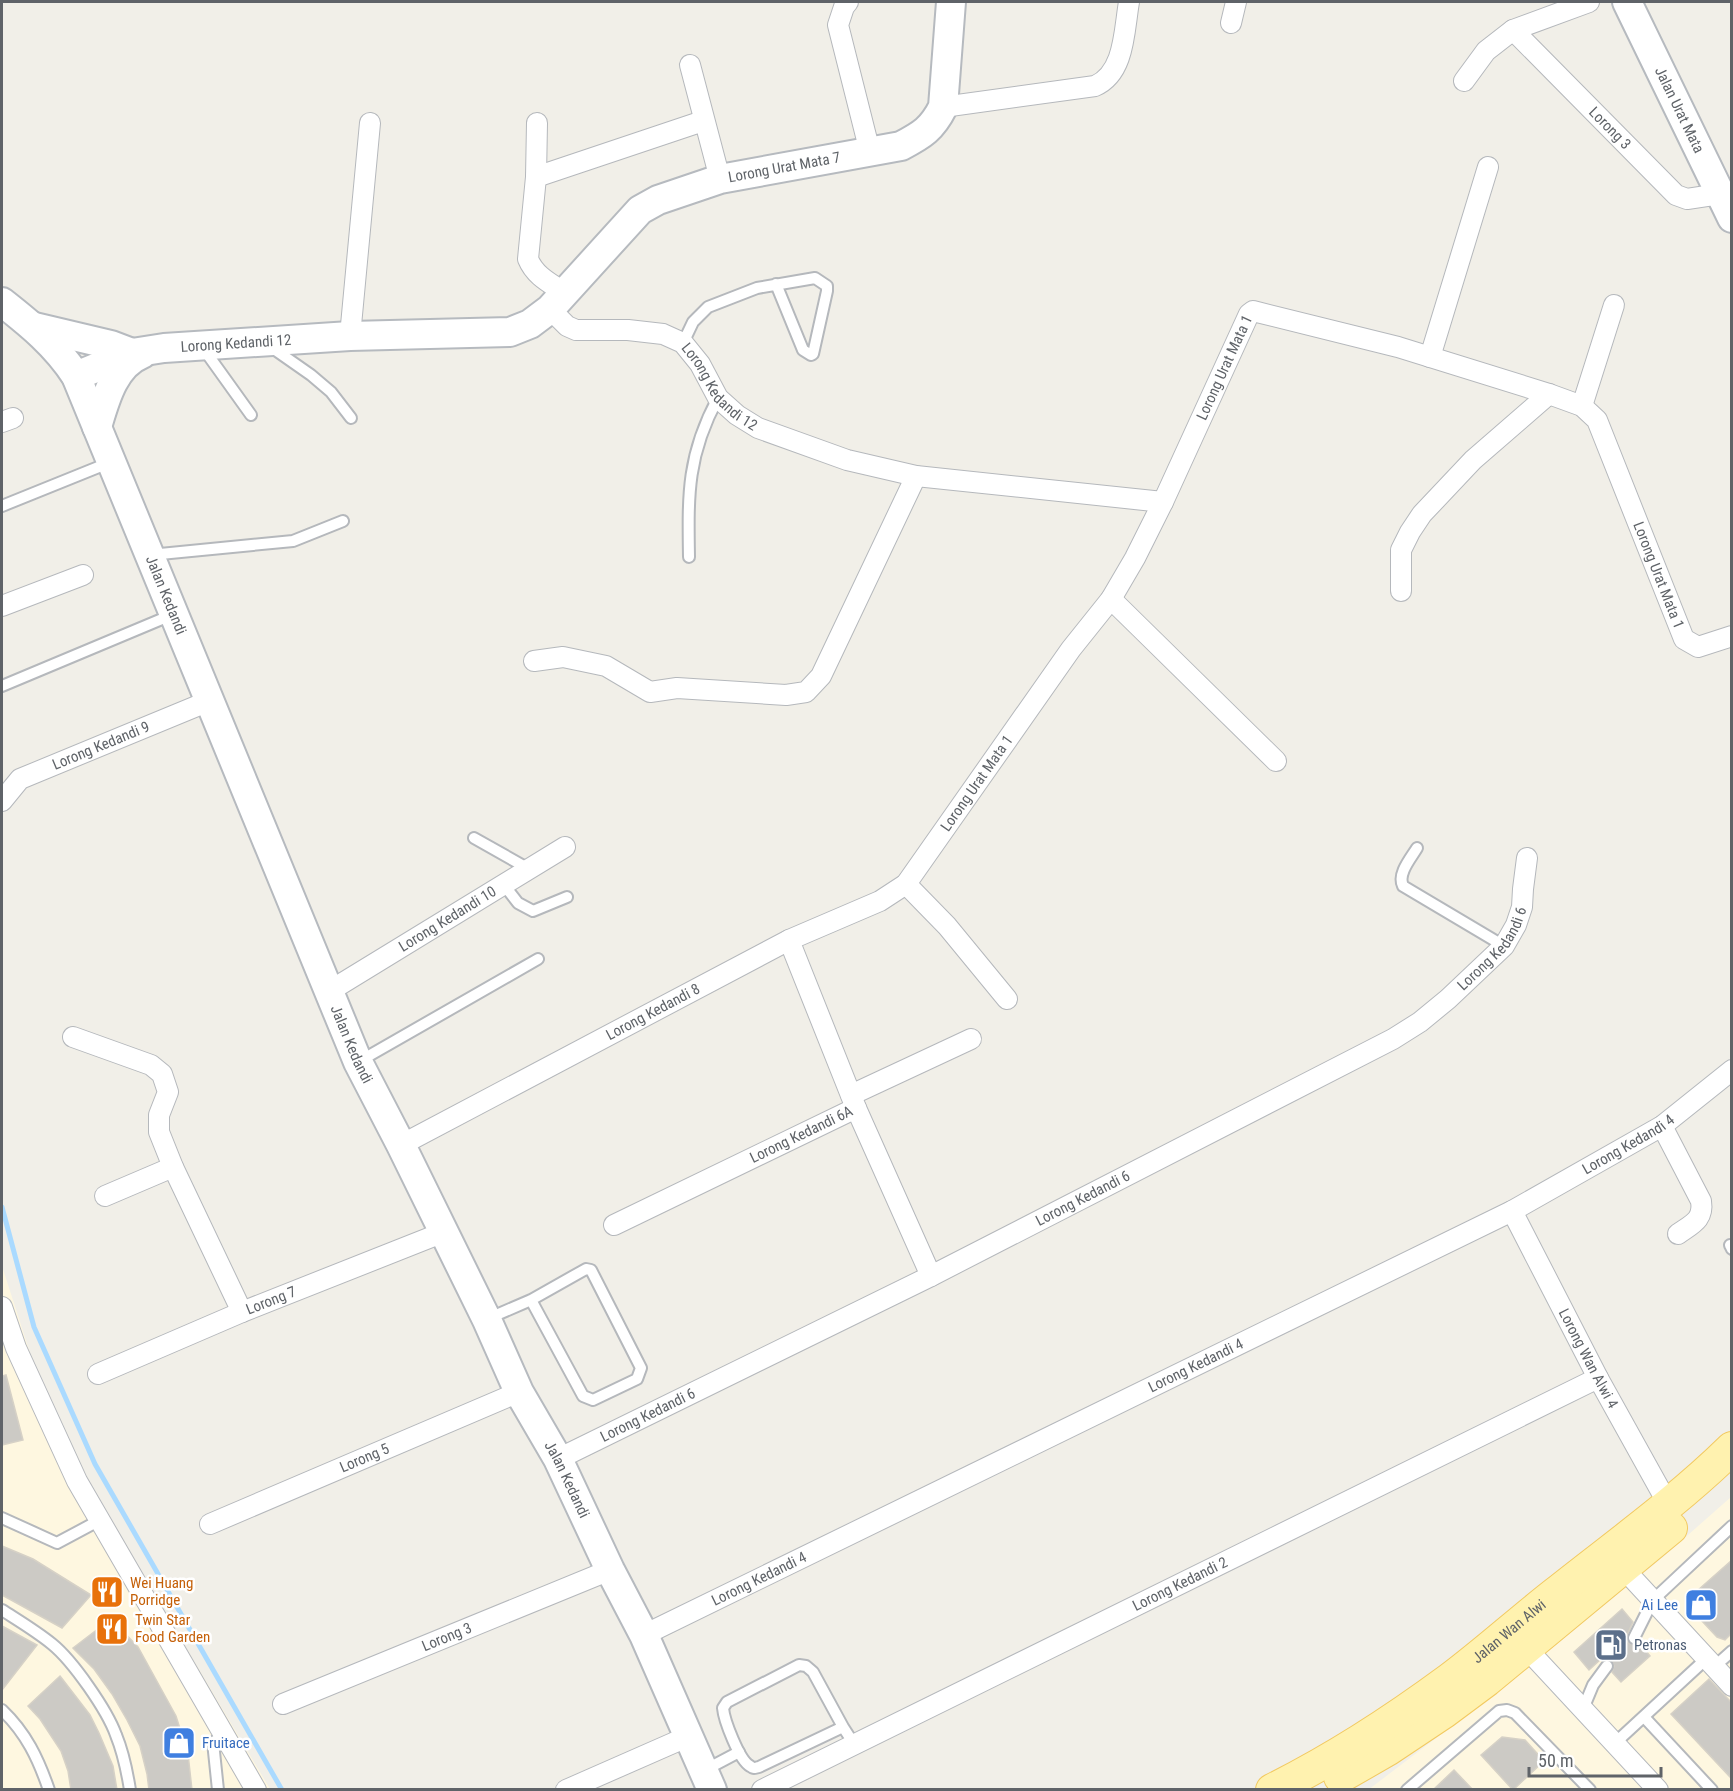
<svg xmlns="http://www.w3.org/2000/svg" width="1733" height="1791" viewBox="0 0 1733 1791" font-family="'Roboto Condensed',sans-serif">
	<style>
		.commercial { fill: #fef7e0 }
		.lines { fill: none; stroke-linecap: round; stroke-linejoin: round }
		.stream { stroke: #aadaff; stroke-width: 5 }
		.building { fill: #cccac5; stroke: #d6d1c6; stroke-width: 1.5 }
		.lane-casing { stroke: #b5b8bc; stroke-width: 14 }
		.street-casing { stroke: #b5b8bc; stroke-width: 22 }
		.secondary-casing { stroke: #b6babf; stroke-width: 32 }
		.primary-casing { stroke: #f2c960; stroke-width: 34 }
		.lane { stroke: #fff; stroke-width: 10 }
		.street { stroke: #fff; stroke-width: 20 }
		.secondary { stroke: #fff; stroke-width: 28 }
		.primary { stroke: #fff2af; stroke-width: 32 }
		.labels { text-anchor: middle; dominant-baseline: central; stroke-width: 5; stroke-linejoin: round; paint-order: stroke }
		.street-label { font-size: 15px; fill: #5f6368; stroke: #fff }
		.food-label { font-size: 15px; fill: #c56008; stroke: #fff; text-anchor: start }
		.shop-label { font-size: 15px; fill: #366cbe; stroke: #fff; text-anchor: end }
		.service-label { font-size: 15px; fill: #4e5e75; stroke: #fff; text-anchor: start }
	</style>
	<rect width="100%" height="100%" fill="#f1efe8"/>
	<g class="commercial">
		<path d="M2,1266L30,1353L86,1479L270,1789L2,1790Z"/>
		<path d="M1731,1497V1789L1368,1790L1524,1671L1663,1557Z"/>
	</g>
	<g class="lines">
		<path class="stream" d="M2,1207L34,1327L95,1464L282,1790"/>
	</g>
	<g class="building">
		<path d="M6,1375L23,1440L2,1445V1376Z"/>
		<path d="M2,1546L33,1559L91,1595L62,1628L2,1595Z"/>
		<path d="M1731,1561V1634L1725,1640L1717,1637L1688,1606L1689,1598Z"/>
		<path d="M1622,1609L1633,1622L1627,1635V1642L1634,1645L1639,1643L1650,1656L1621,1682L1612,1672L1614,1666L1611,1660L1601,1659L1589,1670L1574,1652Z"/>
		<path d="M111,1619L138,1647L176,1716L188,1754L192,1790H149L147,1774L140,1746L127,1720L112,1694L94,1669L73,1648Z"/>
		<path d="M2,1626L37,1645L2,1690Z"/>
		<path d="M60,1676L90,1715L99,1733L113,1766L117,1790H71L68,1771L61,1751L40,1719L28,1706Z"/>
		<path d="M1709,1679L1731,1702V1778L1671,1714Z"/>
		<path d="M1502,1737L1525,1740L1544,1761L1513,1790L1481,1755Z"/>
		<path d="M1454,1770L1473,1790H1433Z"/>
	</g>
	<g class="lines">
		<g class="lane-casing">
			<g id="lane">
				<path d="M683,343L693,322L708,307L757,288L815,278L827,286V291L813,354L811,355L803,350L776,284"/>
				<path d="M271,347L311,375L331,392L351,418"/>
				<path d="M203,348L251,415"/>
				<path d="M2,506L111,462"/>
				<path d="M150,555L293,541L343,521"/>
				<path d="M689,557C688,495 687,455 718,398"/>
				<path d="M2,686L174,614"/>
				<path d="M474,838L529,869"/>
				<path d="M1417,848C1411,858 1397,874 1403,886L1504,946"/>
				<path d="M504,885L518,903L533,911L567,897"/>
				<path d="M358,1062L538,959"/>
				<path d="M1730,1245L1732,1249"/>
				<path d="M487,1319L531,1300L586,1269L591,1270L641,1368L637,1379L593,1400L583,1396L531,1300"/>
				<path d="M2,1518L57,1543L100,1520"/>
				<path d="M2,1610C19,1621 36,1631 52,1644C73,1661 107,1710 116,1735C123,1752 127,1771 130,1790"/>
				<path d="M1634,1638L1653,1600L1732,1526"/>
				<path d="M1714,1667L1732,1651"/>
				<path d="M1583,1709L1593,1685L1607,1666"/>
				<path d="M2,1710C26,1733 38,1758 49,1790"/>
				<path d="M1644,1717L1712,1790"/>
				<path d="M843,1727L813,1672L806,1666L799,1665L727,1702L723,1708C724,1720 739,1760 750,1766C754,1769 754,1768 759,1767L843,1727L854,1744"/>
				<path d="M1615,1743L1706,1659"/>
				<path d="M705,1770L739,1752"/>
				<path d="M218,1790L213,1742L225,1736"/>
				<path d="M1407,1790L1499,1711L1507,1710L1515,1713L1590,1790"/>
			</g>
		</g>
		<g class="street-casing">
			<g id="street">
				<path d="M848,2L844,7L838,25L870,152"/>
				<path d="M1231,23L1236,2"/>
				<path id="s1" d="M1513,30L1676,195L1687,199L1720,194"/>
				<path d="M690,65L720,179"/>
				<path d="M1464,81L1486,51L1513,30L1589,2"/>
				<path d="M943,107L1095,86C1125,73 1124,30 1129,2"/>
				<path d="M537,123L536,177L528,259C535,276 550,283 565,293"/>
				<path d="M536,177L703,121"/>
				<path id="s2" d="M550,309L567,326L576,330H628L663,334L683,343L700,364L718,398L737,415L758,428L847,460L916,476L1163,502"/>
				<path d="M350,336L370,123"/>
				<path d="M1430,357L1488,167"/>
				<path d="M1582,406L1614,305"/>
				<path d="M2,422L13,418"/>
				<path d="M1401,591V550L1410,532L1422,514L1473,460L1549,394"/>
				<path d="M1111,599L1276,761"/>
				<path d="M2,606L83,575"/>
				<path d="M534,661L563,657L606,666L650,692L677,688L786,695L806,692L821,676L916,476"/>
				<path id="s3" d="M2,801L20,779L209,701"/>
				<path d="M906,884L947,926L1007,999"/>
				<path d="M789,940L856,1108"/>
				<path id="s4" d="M328,992L565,847"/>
				<path d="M73,1037L151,1065L162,1074L168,1092L159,1115V1132L173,1167L242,1312"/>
				<path d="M851,1095L971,1039"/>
				<path d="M1662,1126L1701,1201C1704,1220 1692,1224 1678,1234"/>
				<path id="s5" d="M401,1145L789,940L880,901L906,884L1071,649L1111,599L1135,558L1163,502L1249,314L1253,311L1398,347L1549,394L1582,406L1597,420L1684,639L1698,647L1732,636"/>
				<path d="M105,1196L173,1167"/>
				<path id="s6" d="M1512,1211L1598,1378L1668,1504"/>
				<path id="s7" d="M614,1225L856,1108L931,1276"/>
				<path d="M2,1307L16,1348L77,1481L256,1790"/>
				<path id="s8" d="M98,1374L242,1312L444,1232"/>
				<path id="s9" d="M558,1459L931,1276L1393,1039L1420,1022L1448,999L1504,946L1516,925L1522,907L1523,889L1527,858"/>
				<path id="s10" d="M210,1524L519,1392"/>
				<path d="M1623,1568L1732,1686"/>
				<path id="s11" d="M644,1635L1512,1211L1662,1126L1732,1070"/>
				<path d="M1526,1648L1658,1790"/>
				<path id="s12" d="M283,1704L610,1570"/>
				<path d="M566,1790L689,1736"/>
				<path id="s13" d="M762,1790L1598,1378"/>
			</g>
		</g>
		<g class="secondary-casing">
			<g id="secondary">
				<path id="s14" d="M1627,2L1732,218"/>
				<path id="s15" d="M2,302C30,324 56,345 76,376L358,1062L401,1145L487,1320L519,1392L558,1459L610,1570L644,1635L712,1790"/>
				<path d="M35,327L111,345L132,353"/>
				<path id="s16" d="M76,376L132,353L164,348L350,336L510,332L530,324L550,309L640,210L658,200L720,179L901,146C922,135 932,129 943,107L951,2"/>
				<path d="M97,427C105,400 114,365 142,354"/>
			</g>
		</g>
		<g class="primary-casing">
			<g id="primary">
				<path d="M1340,1777L1387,1750L1444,1712L1487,1680L1671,1528"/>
				<path id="s17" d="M1272,1790C1335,1759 1393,1721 1450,1679C1486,1652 1520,1621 1556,1593C1615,1546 1678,1501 1732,1448"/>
			</g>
		</g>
		<use href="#lane" class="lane"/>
		<use href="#street" class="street"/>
		<use href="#secondary" class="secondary"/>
		<use href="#primary" class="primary"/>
	</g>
	<defs>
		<g id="restaurant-square" transform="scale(1.725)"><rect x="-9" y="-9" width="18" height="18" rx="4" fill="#e8710a" stroke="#fff"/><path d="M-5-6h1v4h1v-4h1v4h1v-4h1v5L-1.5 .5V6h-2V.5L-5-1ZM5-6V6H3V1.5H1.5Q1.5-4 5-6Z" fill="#fff"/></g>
		<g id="shop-square" transform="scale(1.725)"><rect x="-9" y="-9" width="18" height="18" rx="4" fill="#3f7fe0" stroke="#fff"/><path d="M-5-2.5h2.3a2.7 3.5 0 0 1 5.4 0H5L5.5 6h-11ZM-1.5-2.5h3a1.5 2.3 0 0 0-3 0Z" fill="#fff"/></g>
		<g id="fuel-square" transform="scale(1.725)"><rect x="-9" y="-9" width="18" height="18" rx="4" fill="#5c6f8a" stroke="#fff"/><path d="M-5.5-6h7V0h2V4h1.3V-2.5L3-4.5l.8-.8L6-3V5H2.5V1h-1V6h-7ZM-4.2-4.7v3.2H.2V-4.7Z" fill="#fff"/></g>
	</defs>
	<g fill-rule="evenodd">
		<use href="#restaurant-square" x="107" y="1592"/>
		<use href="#shop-square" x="1701" y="1605"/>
		<use href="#restaurant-square" x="112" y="1629"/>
		<use href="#fuel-square" x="1611" y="1645"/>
		<use href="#shop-square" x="179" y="1743"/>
	</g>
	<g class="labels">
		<g class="street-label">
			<text stroke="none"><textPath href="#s14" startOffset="120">Jalan Urat Mata</textPath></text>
			<text stroke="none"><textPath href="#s1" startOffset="138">Lorong 3</textPath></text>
			<text stroke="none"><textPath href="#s16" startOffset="771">Lorong Urat Mata 7</textPath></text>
			<text stroke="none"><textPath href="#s16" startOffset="165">Lorong Kedandi 12</textPath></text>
			<text stroke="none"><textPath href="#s5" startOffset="1178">Lorong Urat Mata 1</textPath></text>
			<text stroke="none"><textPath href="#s2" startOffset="201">Lorong Kedandi 12</textPath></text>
			<text stroke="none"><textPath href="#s5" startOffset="1772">Lorong Urat Mata 1</textPath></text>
			<text stroke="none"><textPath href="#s15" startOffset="342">Jalan Kedandi</textPath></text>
			<text stroke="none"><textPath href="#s3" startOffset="116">Lorong Kedandi 9</textPath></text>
			<text stroke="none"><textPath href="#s5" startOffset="692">Lorong Urat Mata 1</textPath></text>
			<text stroke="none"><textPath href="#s4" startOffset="140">Lorong Kedandi 10</textPath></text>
			<text stroke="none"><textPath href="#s9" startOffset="1071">Lorong Kedandi 6</textPath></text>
			<text stroke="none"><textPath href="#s5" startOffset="285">Lorong Kedandi 8</textPath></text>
			<text stroke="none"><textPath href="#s15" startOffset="828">Jalan Kedandi</textPath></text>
			<text stroke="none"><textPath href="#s7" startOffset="208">Lorong Kedandi 6A</textPath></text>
			<text stroke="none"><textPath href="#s11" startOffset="1100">Lorong Kedandi 4</textPath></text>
			<text stroke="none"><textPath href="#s9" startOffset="586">Lorong Kedandi 6</textPath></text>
			<text stroke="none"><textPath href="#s8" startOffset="188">Lorong 7</textPath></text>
			<text stroke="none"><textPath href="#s6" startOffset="166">Lorong Wan Alwi 4</textPath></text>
			<text stroke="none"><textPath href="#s11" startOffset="614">Lorong Kedandi 4</textPath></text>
			<text stroke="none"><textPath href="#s9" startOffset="100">Lorong Kedandi 6</textPath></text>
			<text stroke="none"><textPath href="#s10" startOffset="168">Lorong 5</textPath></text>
			<text stroke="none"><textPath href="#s15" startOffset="1314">Jalan Kedandi</textPath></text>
			<text stroke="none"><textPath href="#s11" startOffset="128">Lorong Kedandi 4</textPath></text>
			<text stroke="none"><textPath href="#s13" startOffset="466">Lorong Kedandi 2</textPath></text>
			<text stroke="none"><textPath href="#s17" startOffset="286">Jalan Wan Alwi</textPath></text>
			<text stroke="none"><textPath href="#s12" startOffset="177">Lorong 3</textPath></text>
		</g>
		<g class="food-label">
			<text x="130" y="1583">Wei Huang<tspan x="130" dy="17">Porridge</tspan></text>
			<text x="135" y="1620">Twin Star<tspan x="135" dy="17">Food Garden</tspan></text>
		</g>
		<g class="shop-label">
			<text x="1678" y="1605">Ai Lee</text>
			<text x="202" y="1743" text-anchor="start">Fruitace</text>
		</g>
		<g class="service-label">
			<text x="1634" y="1645">Petronas</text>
		</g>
	</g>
	<rect width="1733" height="1791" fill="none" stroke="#5f6368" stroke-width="6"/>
	<path d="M1529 1767v9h132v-9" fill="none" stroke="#5f6368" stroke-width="3"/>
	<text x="1538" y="1767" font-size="18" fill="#5f6368" stroke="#ffffff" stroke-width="4.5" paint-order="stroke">50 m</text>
</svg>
